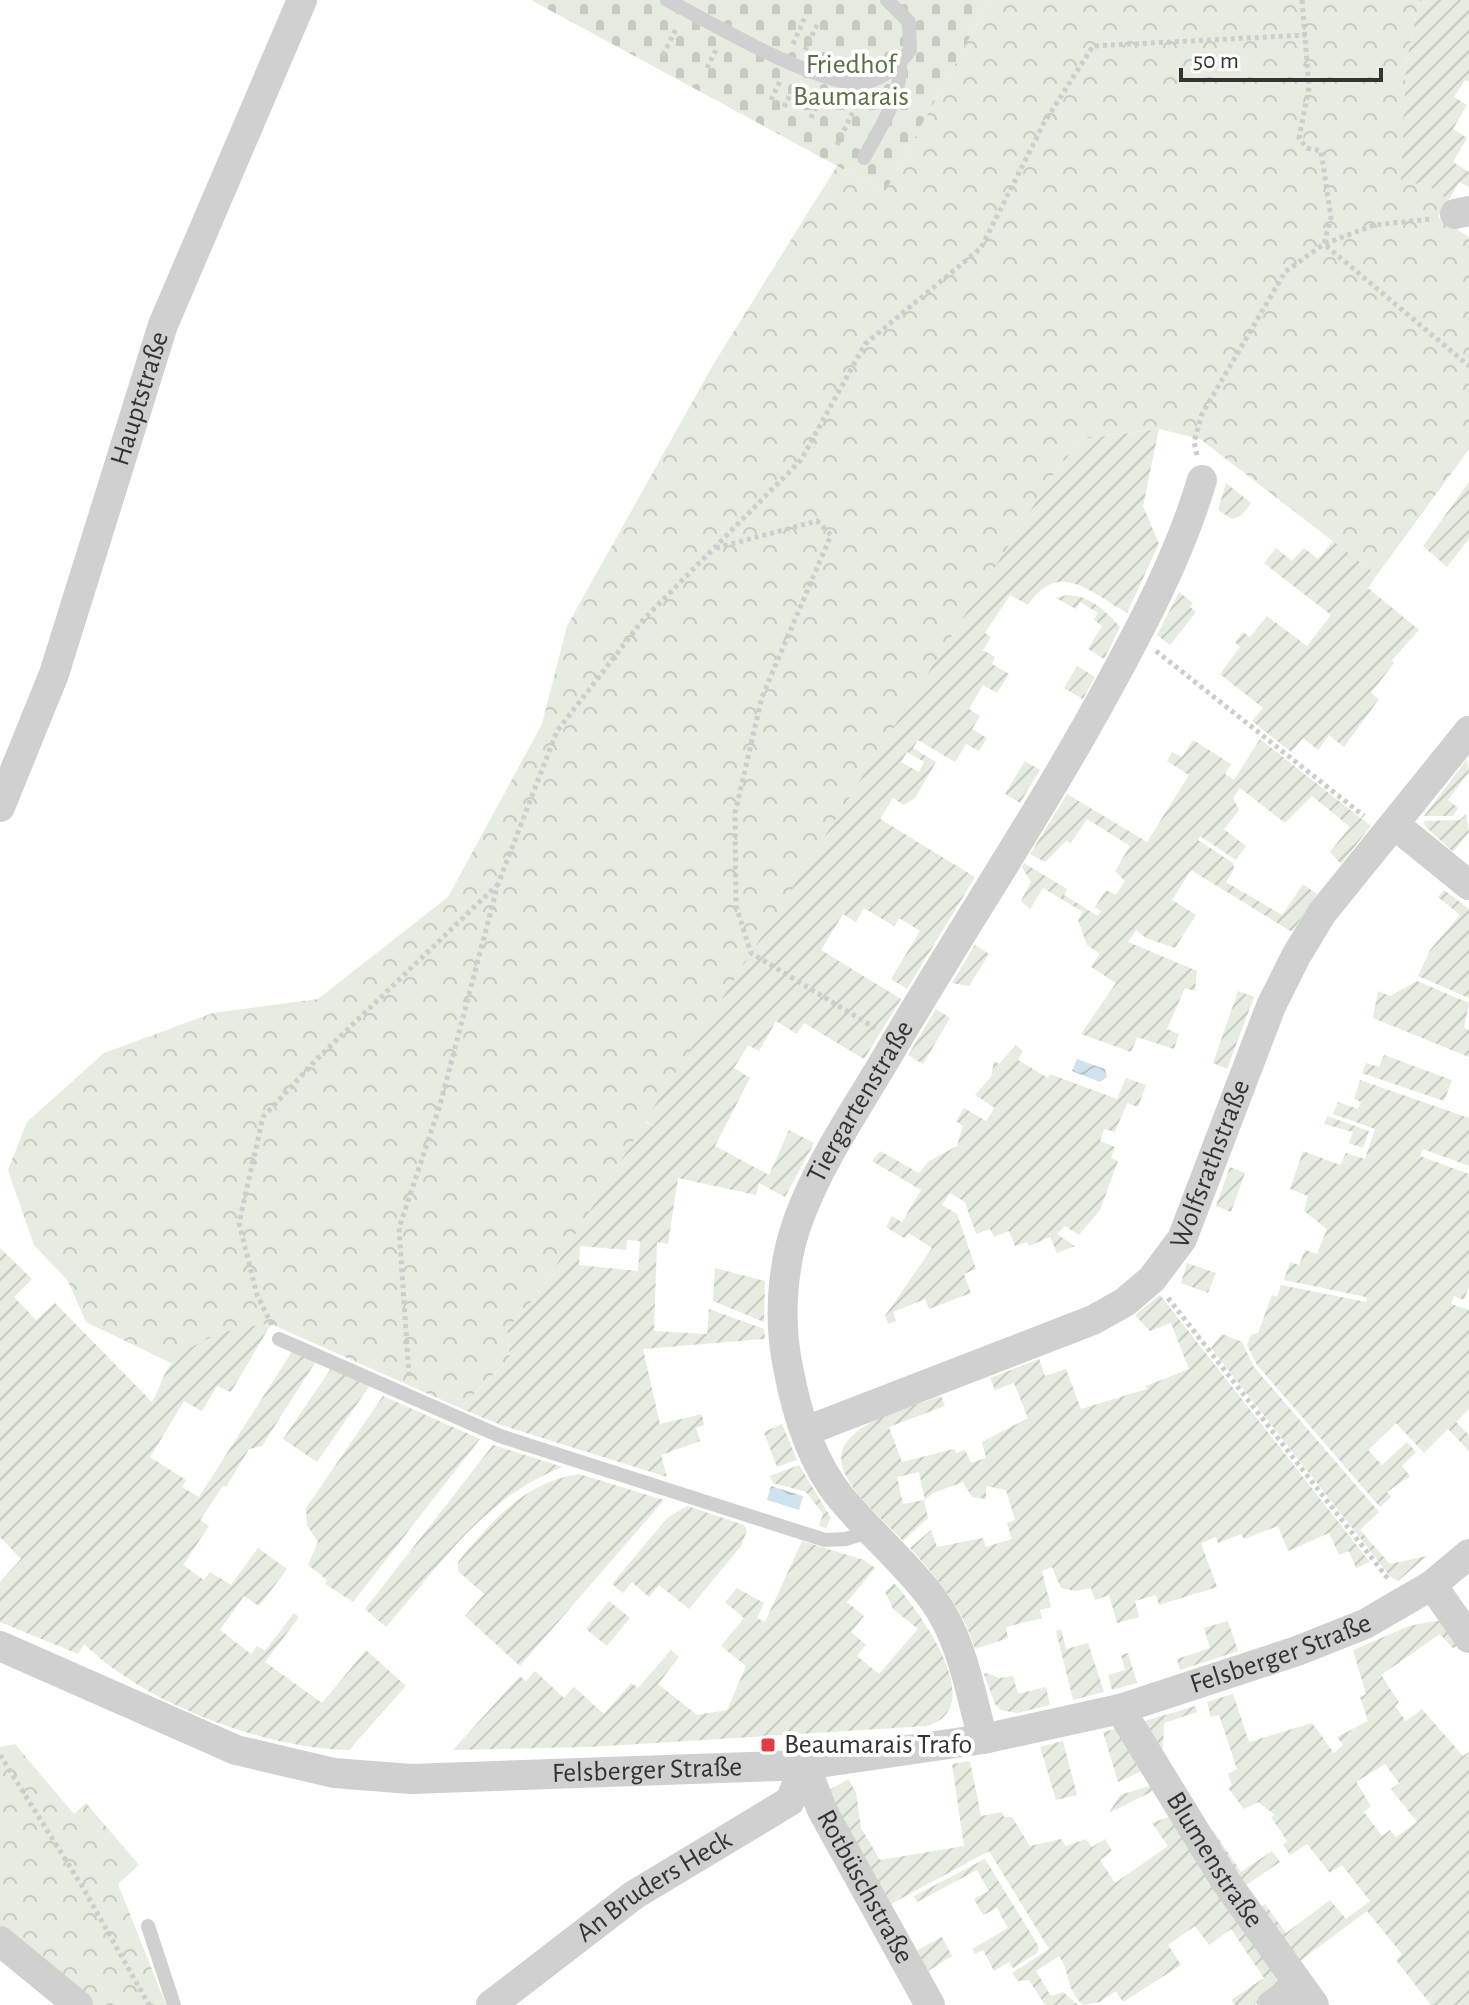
<svg xmlns="http://www.w3.org/2000/svg" width="1469" height="2005" viewBox="0 0 1469 2005" font-family="'Alegreya Sans',sans-serif">
	<style>
		.forest { fill: url(#forest-crowns) }
		.cemetery { fill: url(#cemetery-stones) }
		.garden { fill: url(#garden-furrows); fill-rule: evenodd }
		.water { fill: url(#water-waves) }
		.lines { fill: none; stroke-linecap: round; stroke-linejoin: round }
		.path { stroke: #cdcdcd; stroke-width: 5; stroke-dasharray: 4 4; stroke-linecap: butt }
		.service { stroke: #d0d0d0; stroke-width: 14 }
		.minor { stroke: #d0d0d0; stroke-width: 30 }
		.poi-dot { fill: #e63946; stroke: #fff; stroke-width: 3 }
		.labels { text-anchor: middle; dominant-baseline: central; stroke-width: 8; stroke-linejoin: round; paint-order: stroke }
		.park-label { font-size: 28px; fill: #56703f; stroke: #fff }
		.street-label { font-size: 28px; fill: #333; stroke: #fff }
		.poi-label { font-size: 28px; fill: #333; stroke: #fff; text-anchor: start }
	</style>
	<defs>
		<pattern id="forest-crowns" width="20" height="18" patternUnits="userSpaceOnUse" patternTransform="scale(2)"><rect width="20" height="18" fill="#e6ecdf"/><path d="M2 6a3 3 0 1 1 6 0M12 15a3 3 0 1 1 6 0" fill="none" stroke="#c6cbc0"/></pattern>
		<pattern id="cemetery-stones" width="16" height="16" patternUnits="userSpaceOnUse" patternTransform="scale(2)"><rect width="16" height="16" fill="#e6ecdf"/><path d="M2 7V4a2 2 0 0 1 4 0v3zM10 15v-3a2 2 0 0 1 4 0v3z" fill="#c6cbc0"/></pattern>
		<pattern id="garden-furrows" width="10" height="10" patternUnits="userSpaceOnUse" patternTransform="scale(2)"><rect width="10" height="10" fill="#e6ecdf"/><path d="M-1 1l2-2M0 10L10 0M9 11l2-2" fill="none" stroke="#c6cbc0"/></pattern>
		<pattern id="water-waves" width="16" height="10" patternUnits="userSpaceOnUse" patternTransform="scale(2)"><rect width="16" height="10" fill="#cfe2ee"/><path d="M0 5q4-4 8 0t8 0" fill="none" stroke="#b2c2cd"/></pattern>
	</defs>
	<rect width="100%" height="100%" fill="#fff"/>
	<g class="forest">
		<path d="M990,0H1420L1406,63L1402,183L1426,184L1449,200L1438,217L1469,237V449L1377,575L1200,439L1159,429L1083,439L1055,472C884,746 709,1019 538,1294L507,1329L510,1358L460,1408L271,1324C231,1326 204,1342 171,1363L86,1322L68,1281L34,1245L8,1170L27,1122L104,1053L213,1013L318,999L448,897L542,724L567,626L713,365L837,166L885,192Z"/>
		<path d="M15,1744L74,1814L86,1803L139,1865L118,1884L166,2005H91L0,1932V1747Z"/>
	</g>
	<path class="cemetery" d="M531,0H990L885,192Z"/>
	<g class="garden">
		<path d="M1420,0H1469V82L1465,80L1454,97L1467,105L1453,129L1467,138L1453,162L1469,172V187L1459,182L1449,200L1426,184L1401,183L1406,63Z"/>
		<path d="M1159,429L1143,506L1159,544L1127,613C1090,592 1059,559 1028,605L1010,595L985,633L991,637L983,650L995,657L992,664L1009,674L997,693L983,685L969,709L980,716L972,729L987,738L979,751L966,744L955,762L918,740L913,748L936,762L915,798L904,805L893,798L880,819L975,877L907,989L891,979L920,931L899,918L894,926L864,908L856,922L843,914L821,950L901,999L864,1059L804,1023L797,1034L776,1021L759,1051L748,1045L734,1068L750,1078L715,1146L769,1175L789,1130L814,1143L785,1197L759,1183L756,1195L678,1178L668,1244L657,1242L654,1331L707,1334L709,1309L764,1329L765,1339L643,1349L660,1424L702,1414L704,1425L696,1428L700,1441L661,1455L667,1477L501,1425L460,1408L510,1358L507,1329L538,1294L645,1122L659,1129L645,1121L1055,472L1083,439ZM907,752L924,762L919,772L901,762ZM627,1240L640,1241L638,1271L579,1265L580,1246L626,1250Z"/>
		<path d="M1469,482V539L1447,567L1423,546Z"/>
		<path d="M1226,483L1251,503L1242,515L1232,519L1218,510Z"/>
		<path d="M1333,541L1377,575L1368,588L1419,630L1392,660L1394,663L1371,693L1379,699L1344,747L1329,735L1318,750L1303,738L1291,752L1252,721L1263,708L1220,674L1240,647L1235,642L1243,632L1250,637L1267,616L1307,646L1331,615L1264,563L1276,548L1292,561L1304,548L1318,559Z"/>
		<path d="M1179,592L1193,603L1190,607L1196,612L1170,645L1157,635Z"/>
		<path d="M1067,595C1089,595 1106,611 1120,627L1104,659L1088,649L1102,626L1094,620L1098,613L1080,602L1076,609L1056,598Z"/>
		<path d="M1077,666L1095,677L1083,699L1064,688Z"/>
		<path d="M1260,739L1371,826L1341,864L1330,852L1350,827L1312,796L1285,823L1240,788L1233,798L1239,810L1224,829L1246,846L1236,860L1200,836L1198,840L1233,863L1234,869L1226,882L1282,915L1303,884L1317,894L1292,932L1191,870L1172,900L1196,915L1175,948L1146,938L1136,930L1128,942L1197,971L1195,991L1185,988L1167,1029L1179,1034L1174,1049L1137,1037L1131,1052L1081,1034L1116,983L1091,967L1100,954L1087,945L1078,920L1083,912L1043,888L1030,909L1021,901L1031,882L1022,867L1024,863L1067,889L1064,895L1098,916L1101,911L1095,907L1106,890L1116,895L1125,881L1115,871L1130,846L1087,819L1071,843L1066,841L1045,862L1030,854L1067,794L1147,842L1189,775L1167,761L1172,752L1182,757L1193,740L1231,764L1225,774L1234,780Z"/>
		<path d="M1467,759L1469,772L1448,800L1458,808L1453,816H1424Z"/>
		<path d="M1025,761L1040,770L1020,803L1005,794Z"/>
		<path d="M1466,814L1469,832L1453,852L1425,826L1424,821L1460,820Z"/>
		<path d="M1444,890L1469,909V998L1418,976L1430,950L1460,915L1438,897Z"/>
		<path d="M975,945L989,954L969,986L952,983Z"/>
		<path d="M1417,981L1469,1003L1464,1028L1469,1030V1057L1373,1018L1378,991L1390,996Z"/>
		<path d="M1238,991L1254,997L1227,1069L1213,1063Z"/>
		<path d="M936,1009L950,1018L923,1064L908,1055Z"/>
		<path d="M1016,1045L1023,1051L1018,1060L1048,1078L1050,1074L1117,1099L1126,1078L1146,1085L1138,1107L1127,1103L1115,1132L1104,1129L1100,1141L1115,1147L1111,1158L1118,1161L1100,1210L1079,1235L1065,1226L1057,1234L1075,1246L1057,1253L1050,1237L1029,1246L1027,1242L1015,1246L1009,1231L994,1237L990,1229L976,1234L965,1202L950,1193L942,1205L957,1214L976,1269L964,1274L971,1293L929,1309L925,1299L893,1312L896,1321L888,1324L885,1316L932,1248L909,1233L904,1238L886,1227L892,1216L902,1222L921,1190L872,1161L880,1151L919,1173L929,1161L957,1146L963,1126L956,1121L964,1108L986,1121L995,1108L975,1095L991,1077L994,1061L999,1064Z"/>
		<path d="M1384,1055L1452,1080L1444,1101L1362,1073L1366,1063L1379,1067Z"/>
		<path d="M1360,1080L1469,1118V1166L1423,1149L1420,1156L1469,1174V1287L1464,1300L1454,1296L1451,1304L1469,1310V1409L1456,1422L1469,1435V1451L1448,1429L1424,1453L1396,1423L1368,1450L1382,1465L1407,1442L1416,1452L1402,1466L1410,1476L1387,1492L1391,1497L1380,1507L1257,1365L1247,1345L1251,1335L1258,1333L1272,1295L1277,1297L1281,1285L1366,1302L1367,1298L1362,1296L1284,1280L1290,1262L1299,1265L1305,1250L1317,1254L1327,1229L1304,1211L1308,1196L1290,1189L1303,1151L1340,1165L1346,1153L1365,1159L1375,1129L1333,1114L1338,1102L1358,1109L1361,1102L1354,1099Z"/>
		<path d="M1327,1116L1369,1131L1363,1148L1349,1143L1353,1132L1324,1124Z"/>
		<path d="M1230,1167L1245,1173L1231,1212L1216,1206Z"/>
		<path d="M0,1248L32,1279L14,1297L36,1320L55,1303L152,1402C159,1391 163,1373 172,1363C197,1337 237,1326 271,1324L231,1392L217,1386L202,1411L184,1401L150,1457L186,1480L182,1487L199,1497L293,1350L316,1361L262,1446L249,1449L226,1487L223,1486L200,1520L209,1526L183,1565L204,1580L210,1572L231,1585L258,1548L287,1569L259,1606L244,1596L220,1630L251,1654L257,1646L265,1651L294,1613L299,1617L265,1662L322,1703L366,1650L406,1686L349,1750C265,1749 144,1703 84,1644L78,1654L0,1622V1582L21,1559L0,1537Z"/>
		<path d="M1187,1263L1216,1273L1208,1293L1181,1283Z"/>
		<path d="M715,1268L765,1281L764,1322L713,1301Z"/>
		<path d="M1160,1295L1370,1562L1356,1568L1349,1551L1339,1555L1329,1533L1288,1551L1278,1526L1244,1539L1241,1534L1218,1543L1216,1537L1201,1543L1217,1587L1159,1605L1156,1595L1135,1601L1139,1617L1117,1623L1109,1595L1095,1600L1091,1588L1075,1591L1061,1588L1052,1567L1042,1571L1051,1607L1040,1610L1042,1618L1006,1627L1008,1638L975,1649C963,1608 938,1579 910,1548L931,1530L937,1547L983,1538L986,1547L1012,1539L1007,1523L1015,1520L1006,1490L986,1486V1499L972,1497L963,1482L933,1493L925,1500L919,1472L897,1477L903,1504L924,1500L928,1518L903,1541C885,1521 858,1500 846,1476C820,1427 909,1408 941,1396L945,1406L889,1427L902,1462L954,1449L956,1453L965,1450L971,1463L986,1458L982,1442L1028,1418L1014,1383L995,1390L990,1378L1039,1359L1045,1376L1066,1369L1081,1409L1147,1389L1146,1386L1189,1369L1171,1323L1150,1331L1135,1315Z"/>
		<path d="M1222,1334L1242,1342L1254,1367L1379,1512L1360,1530L1390,1564L1427,1556L1398,1581L1390,1576L1211,1348Z"/>
		<path d="M332,1367L370,1385L317,1462L283,1439Z"/>
		<path d="M383,1396L480,1439L353,1602L325,1584L327,1580L308,1565L318,1542L307,1525L306,1508Z"/>
		<path d="M782,1424L797,1460L777,1467L764,1432Z"/>
		<path d="M493,1445L563,1467C484,1497 440,1565 386,1627L365,1609Z"/>
		<path d="M799,1465L831,1518L826,1528L819,1526L823,1514L806,1492L773,1483L770,1476Z"/>
		<path d="M579,1474L664,1500L520,1666L465,1616L484,1594L458,1571V1562C491,1522 524,1482 579,1474Z"/>
		<path d="M687,1506L744,1525L747,1530L741,1546L689,1609L659,1585L649,1597L632,1582L623,1593L612,1584L667,1518Z"/>
		<path d="M802,1541L864,1560L875,1568L847,1602L864,1616L851,1632L866,1645L857,1656L879,1674L918,1629L893,1609L885,1592L894,1583C918,1610 991,1707 927,1726L590,1747L453,1750L520,1676L526,1681L535,1671L564,1698L574,1687L604,1714L631,1683L638,1688L671,1650L679,1657L658,1684L697,1715L727,1710L746,1666L721,1646L744,1618L725,1602L737,1588L764,1603L757,1618L765,1622Z"/>
		<path d="M609,1601L630,1618L607,1646L586,1629Z"/>
		<path d="M1228,1621L1238,1651L1180,1670L1177,1659L1210,1648L1204,1628Z"/>
		<path d="M1434,1621H1440L1461,1644L1453,1648L1440,1634L1381,1675L1399,1702L1395,1706L1406,1721L1422,1709L1463,1756L1469,1752V2005H1431L1396,1960L1402,1954L1367,1911L1297,1963L1258,1909L1265,1904L1286,1933L1330,1900L1346,1919L1370,1901L1342,1865L1330,1873L1307,1844L1290,1855L1283,1845L1287,1841L1271,1817L1275,1815L1258,1802L1244,1809L1228,1788L1232,1785L1228,1774L1237,1769L1219,1715L1211,1717L1207,1702L1233,1694L1249,1742L1312,1723L1334,1753L1343,1745L1337,1737L1368,1721L1360,1697L1366,1694L1353,1650L1409,1626ZM1385,1764L1399,1783L1391,1789L1417,1822L1396,1837L1390,1830L1382,1836L1364,1812L1371,1806L1356,1782Z"/>
		<path d="M1061,1629L1066,1649L1088,1643L1104,1692L1073,1700L1056,1631Z"/>
		<path d="M1128,1653L1137,1683L1112,1690L1108,1675L1125,1670L1121,1655Z"/>
		<path d="M987,1673L999,1678L1013,1676L1018,1694L1046,1687L1050,1705L1017,1713L1001,1710L995,1704L984,1674Z"/>
		<path d="M1195,1706L1197,1712L1164,1723L1163,1749H1157L1142,1722Z"/>
		<path d="M1120,1728L1144,1770L1118,1782L1103,1732Z"/>
		<path d="M1063,1741L1077,1795L1056,1800L1040,1747Z"/>
		<path d="M970,1761L981,1816L1002,1812L1004,1817H1012L1030,1846L1061,1839L1066,1846L1086,1839L1092,1847L1105,1839L1112,1851L1100,1860L1115,1883L1168,1846L1152,1823L1171,1816L1284,1984L1254,2005H1235L1231,2000L1264,1978L1231,1929L1209,1945L1195,1926L1168,1945L1181,1965L1123,2002L1116,1991L1100,2002L1083,2005C1065,1988 1071,1974 1059,1956L1036,1971L1051,1996L1063,1992L1078,2005H1045L1029,1980L1018,1981L1012,1973L1049,1949L989,1851L891,1904L828,1791L848,1779L856,1792L861,1828L880,1860L964,1846L952,1764Z"/>
		<path d="M1152,1785L1155,1790L1109,1813L1120,1795Z"/>
		<path d="M1213,1830L1241,1872L1272,1851L1280,1862L1242,1888L1206,1835Z"/>
		<path d="M985,1859L1039,1947L1037,1953L1013,1968L1009,1962L994,1971L983,1950L975,1954L972,1949L1008,1928L997,1908L983,1915L974,1899L989,1891L977,1870L917,1902L914,1896Z"/>
		<path d="M942,1937L952,1956L928,1971L916,1951Z"/>
	</g>
	<g class="water">
		<path d="M1077,1059L1105,1069L1107,1077L1100,1082L1072,1071Z"/>
		<path d="M771,1486L803,1496L799,1510L767,1500Z"/>
	</g>
	<g class="lines">
		<g class="path">
			<path d="M1302,0L1309,87L1299,138L1307,148L1321,151L1331,217L1324,244L1469,366"/>
			<path d="M793,44L805,17"/>
			<path d="M805,50L818,23"/>
			<path d="M663,55L677,27"/>
			<path d="M707,68L717,48"/>
			<path d="M771,100L781,79"/>
			<path d="M784,107L796,83"/>
			<path d="M811,118L822,93"/>
			<path d="M837,145L859,99"/>
			<path d="M1197,455L1194,442L1202,414L1285,272L1324,244L1374,225L1431,219"/>
			<path d="M716,548L817,521L831,535L762,697L735,813L736,906L751,953L875,1028"/>
			<path d="M1156,651L1364,816"/>
			<path d="M1168,1298L1389,1580"/>
			<path d="M272,1325L257,1295L239,1223L263,1117L318,1058L497,885"/>
			<path d="M409,1376L399,1228L440,1105L498,884L557,731L643,620L801,460L865,344L981,248L1044,123L1093,46L1306,35"/>
			<path d="M0,1755L82,1886L149,2005"/>
		</g>
		<g class="service">
			<path d="M667,0C709,21 824,91 866,82C885,78 899,65 910,50L909,22L887,0"/>
			<path d="M864,158C879,129 902,97 900,63"/>
			<path d="M279,1339L500,1436L825,1540L846,1539L870,1531"/>
			<path d="M148,1926L174,2005"/>
		</g>
		<g class="minor">
			<path d="M1455,214L1469,211"/>
			<path id="s1" d="M0,807L54,674L163,325L302,0"/>
			<path d="M1395,825L1469,885"/>
			<path id="s2" d="M806,1431L1093,1320L1125,1302L1152,1279L1182,1239L1271,1006L1296,956L1322,913L1469,731"/>
			<path d="M1432,1585L1469,1638"/>
			<path id="s3" d="M0,1646L236,1750L334,1773L411,1779L805,1765L983,1739L1120,1709L1297,1651L1365,1624L1432,1585L1469,1554"/>
			<path id="s4" d="M1120,1709L1226,1882L1314,2005"/>
			<path id="s5" d="M983,1739C970,1692 962,1638 932,1598C905,1562 870,1533 841,1498C812,1463 796,1411 788,1367C778,1320 782,1263 799,1218C820,1161 857,1108 888,1055C960,932 1040,813 1108,688C1145,620 1180,554 1202,480"/>
			<path id="s6" d="M805,1765L822,1810L930,2005"/>
			<path d="M0,1941L78,2005"/>
			<path id="s7" d="M491,2005L634,1895L790,1801L805,1765"/>
			<path d="M1272,2005L1300,1986"/>
		</g>
	</g>
	<rect class="poi-dot" x="760" y="1737" width="16" height="16" rx="4"/>
	<g class="labels">
		<g class="park-label">
			<text x="851" y="65">Friedhof<tspan x="851" dy="32">Baumarais</tspan></text>
		</g>
		<g class="street-label">
			<text stroke="none"><textPath href="#s1" startOffset="432">Hauptstraße</textPath></text>
			<text stroke="none"><textPath href="#s5" startOffset="712">Tiergartenstraße</textPath></text>
			<text stroke="none"><textPath href="#s2" startOffset="510">Wolfsrathstraße</textPath></text>
			<text stroke="none"><textPath href="#s3" startOffset="1320">Felsberger Straße</textPath></text>
			<text stroke="none"><textPath href="#s3" startOffset="672">Felsberger Straße</textPath></text>
			<text stroke="none"><textPath href="#s4" startOffset="178">Blumenstraße</textPath></text>
			<text stroke="none"><textPath href="#s6" startOffset="136">Rotbüschstraße</textPath></text>
			<text stroke="none"><textPath href="#s7" startOffset="202">An Bruders Heck</textPath></text>
		</g>
		<g class="poi-label">
			<text x="784" y="1745">Beaumarais Trafo</text>
		</g>
	</g>
	<path d="M1181 68v12h200v-12" fill="none" stroke="#333333" stroke-width="4"/>
	<text x="1193" y="68" font-size="24" fill="#333333" stroke="#ffffff" stroke-width="6" paint-order="stroke">50 m</text>
</svg>
